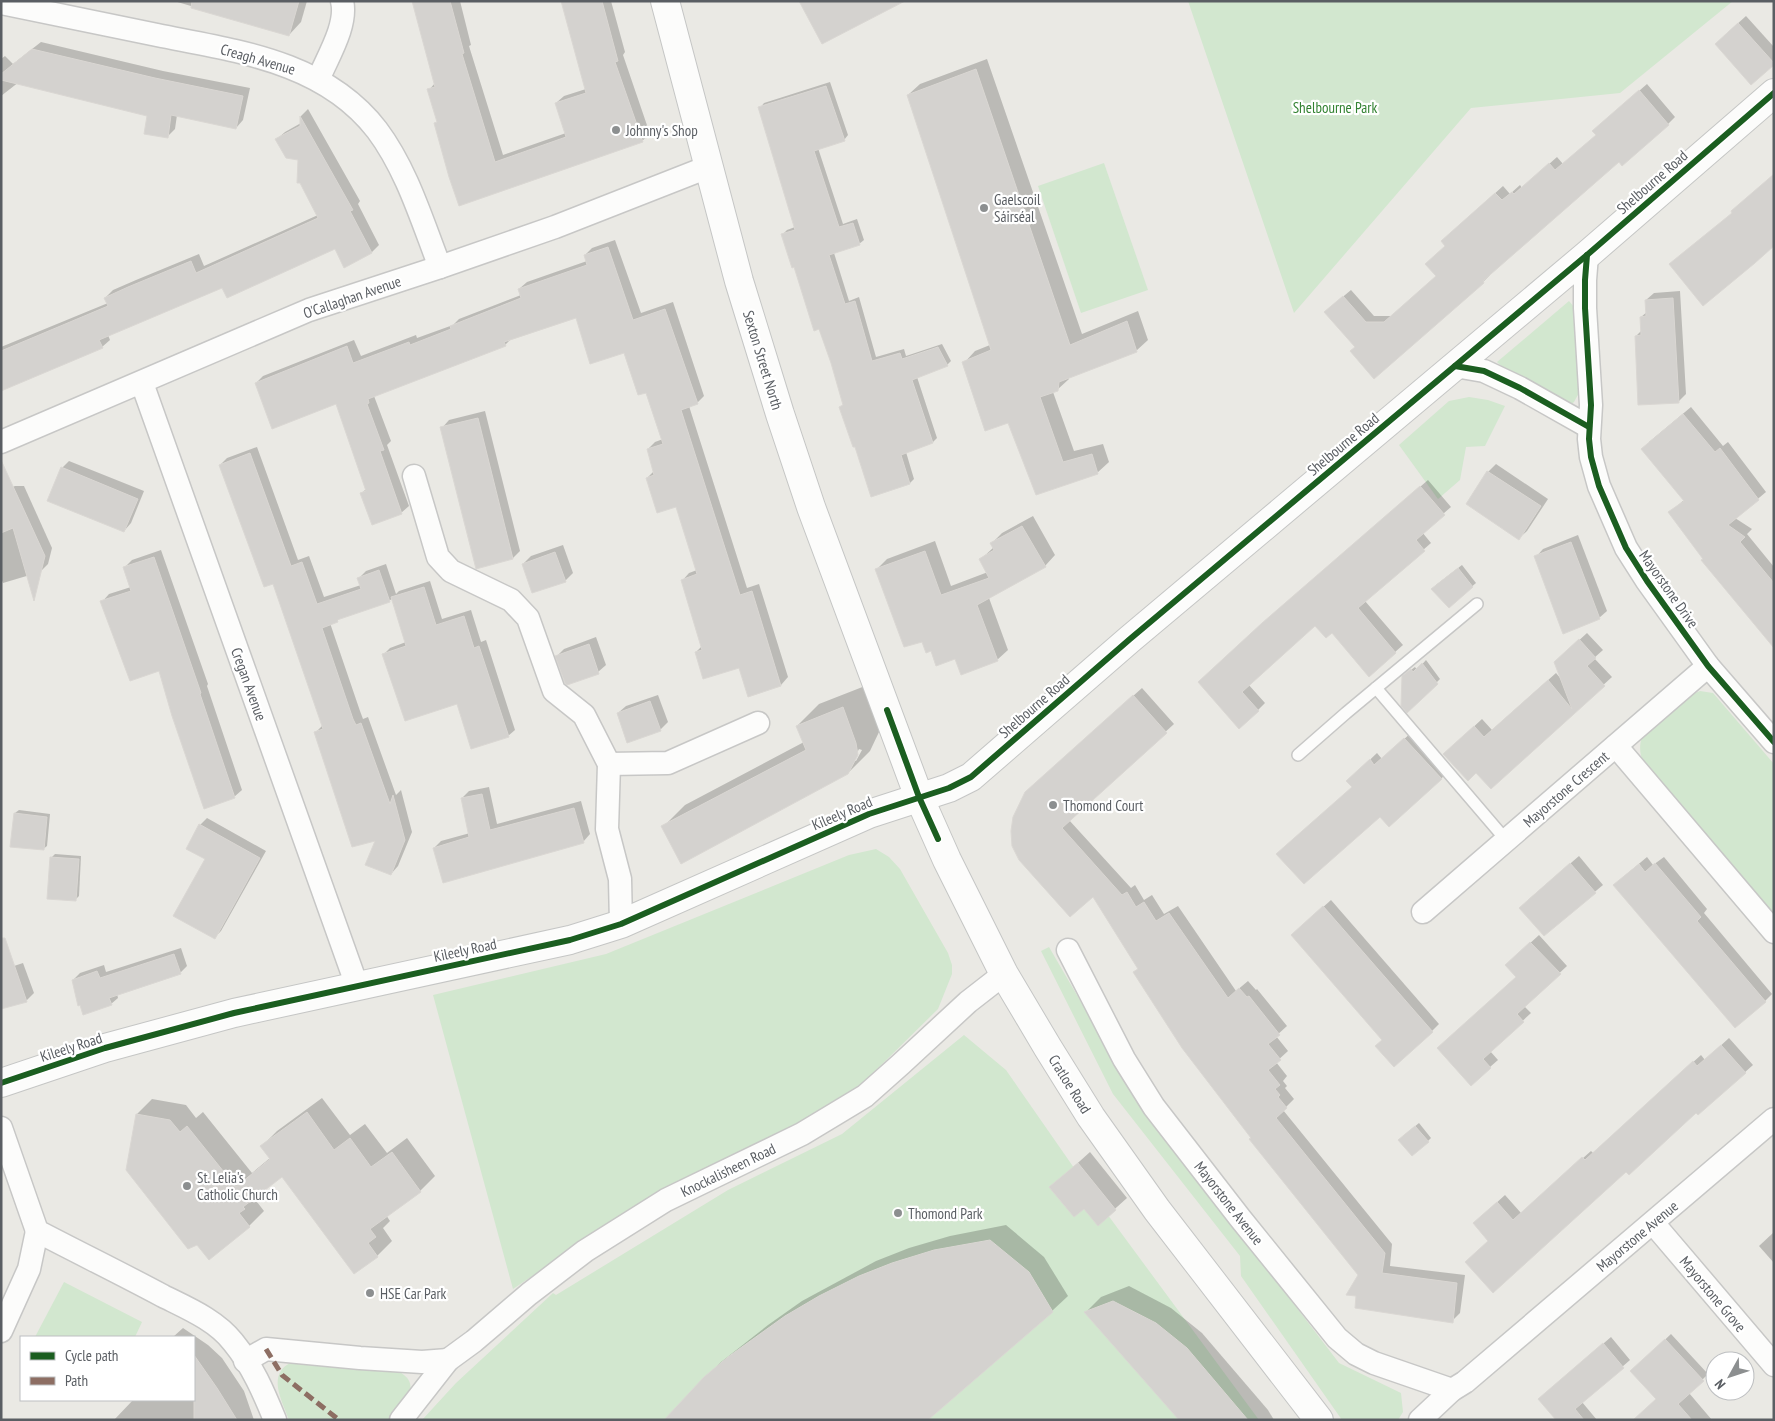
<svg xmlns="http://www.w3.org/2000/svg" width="1775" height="1421" viewBox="0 0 1775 1421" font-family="'PT Sans Narrow',sans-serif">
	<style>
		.green { fill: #d2e7cf }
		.shadow { fill: #0003; fill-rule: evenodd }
		.building { fill: #d4d2cf; stroke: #dad7d3 }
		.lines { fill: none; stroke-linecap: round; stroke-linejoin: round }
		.service-casing { stroke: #c7c7c6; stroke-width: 14 }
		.minor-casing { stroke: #c7c7c6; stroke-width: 25 }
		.secondary-casing { stroke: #c5c6c5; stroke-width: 30 }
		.service { stroke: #fcfcfb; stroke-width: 11 }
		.minor { stroke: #fcfcfb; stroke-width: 22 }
		.secondary { stroke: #fcfcfb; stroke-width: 28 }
		.quiet { stroke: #8d6e63; stroke-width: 5; stroke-dasharray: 10 5; stroke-linecap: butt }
		.cycleway-casing { stroke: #fff; stroke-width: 9 }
		.cycleway { stroke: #1b5e20; stroke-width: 6 }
		.poi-dot { fill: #8c8f90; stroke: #fff; stroke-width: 2 }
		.labels { text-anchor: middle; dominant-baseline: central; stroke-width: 4.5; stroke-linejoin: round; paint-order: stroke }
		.street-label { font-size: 15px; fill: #5a5e63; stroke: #fff }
		.park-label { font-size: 15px; fill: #328231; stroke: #fff }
		.poi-label { font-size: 15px; fill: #5a5e63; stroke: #fff; text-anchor: start }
	</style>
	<rect width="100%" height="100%" fill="#eae9e4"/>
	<g class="green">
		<path d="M1188,1H1733L1620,93L1471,108L1294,313Z"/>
		<path d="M1104,163L1148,290L1081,313L1038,186Z"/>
		<path d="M1569,301L1574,307L1576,328L1580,391L1574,402L1570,405L1500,365L1497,362Z"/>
		<path d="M1469,397L1488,400L1505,406L1485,446L1466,447L1460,480L1438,499L1399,445L1449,401Z"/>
		<path d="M1700,691L1713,693L1774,764V918L1645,768C1640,755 1638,747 1643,734L1690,695Z"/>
		<path d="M876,849L889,857L900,869L948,953L952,965V974L938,1009L863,1083L789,1129L660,1190L513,1289L433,995L606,954L849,855Z"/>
		<path d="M1049,947L1138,1100L1339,1363L1401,1393L1403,1412L1398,1420H1342L1241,1276L1240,1256L1113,1094L1041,951Z"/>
		<path d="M964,1035L1006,1070L1088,1188L1259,1420H422L456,1383L553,1293L556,1295L728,1190L842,1134Z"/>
		<path d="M64,1282L142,1322L135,1337H35Z"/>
		<path d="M292,1362L396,1370C425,1384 404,1403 391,1420H289C282,1400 266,1374 292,1362Z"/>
	</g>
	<g class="shadow">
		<path d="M174,1H307L301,22L289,35Z"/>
		<path d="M414,1H460L471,45L469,46L503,155L566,133L556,103L564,96L586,89L563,1H611L625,52L623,55L650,134L642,141L460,205L429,90L435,83Z"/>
		<path d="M1746,16L1774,47V63L1724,36Z"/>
		<path d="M41,42L163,71L250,88L243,120L236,128L177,115L175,129L167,137L149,115L19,82L1,96V59L5,56L13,64Z"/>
		<path d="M987,59L1082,334L1138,311L1148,340L1136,351L1069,376V379L1057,390L1053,392L1074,451L1103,444L1109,462L1097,473L1037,493L1009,422L964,363L975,351L990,345L908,95L920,84Z"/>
		<path d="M830,82L848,135L844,140L818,148L843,224L857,219L864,240L859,244L834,253L849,301L859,297L876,357L904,349L906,356L942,344L951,361L947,365L917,377L937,438L933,442L906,452L914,479L910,483L856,445L841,407L844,404L832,363L783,234L787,230L795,227L760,108L764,103Z"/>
		<path d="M1647,84L1675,117L1668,124L1619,160L1489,273L1490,275L1483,282L1356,347L1333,305L1351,290L1374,316H1392L1437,276L1450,234L1503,186L1510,194L1520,185L1522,188L1557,157L1563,164L1597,135L1601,124Z"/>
		<path d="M308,109L360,201L358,204L379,245L372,252L345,266L335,248L223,287L108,335L110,340L102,347L1,381V347L108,303L105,298L113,290L136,280L199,254L204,266L318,215L300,159L277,139L285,132L301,123V116Z"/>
		<path d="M615,240L641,313L673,302L704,396L697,403L689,406L747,588L759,584L788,677L781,685L748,695L740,667L696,652L702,646L682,581L689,573L697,570L677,506L647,478L654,471L648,449L655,442L663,439L647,391L625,352L577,316L513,337L505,345L374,396L391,441L387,445L409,506L401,513L362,493L366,489L337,402L256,383L263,376L354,340L361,356L416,335L417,338L453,325L459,319L521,295L519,289L527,282L587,261L585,255L592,248Z"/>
		<path d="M1680,291L1686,394L1678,402L1636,336L1642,330L1641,317L1647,312L1646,300L1654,293Z"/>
		<path d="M1691,407L1723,446L1728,442L1766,492L1735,518L1752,529L1747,534L1774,567V643L1704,559L1670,512L1684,500L1649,442Z"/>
		<path d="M485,411L520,551L513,558L442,428L449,420Z"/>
		<path d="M257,447L298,560L309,556L324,597L361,585L359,578L366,571L386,564L396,594L399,591L430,581L442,619L471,610L481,642L486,640L515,730L508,736L383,655L390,648L406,642L393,598L389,601L340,618L337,621L330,623L360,711L363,719L368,717L396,795L401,790L412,832L398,866L391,874L377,839L315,733L323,725L274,582L220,465L227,458Z"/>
		<path d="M69,461L144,491L131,523L124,531L62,468Z"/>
		<path d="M1496,464L1548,499L1527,531L1519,538L1488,472Z"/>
		<path d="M1428,480L1451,507L1422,532L1431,543L1365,601L1403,645L1369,675L1332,631L1315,624L1248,684L1265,703L1258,710L1199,682L1271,616Z"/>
		<path d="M15,486H24L52,548L48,564L40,572L3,583L1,578V492Z"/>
		<path d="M1033,516L1055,555L1045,566L989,598L1008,650L997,660L956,657L932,650L922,640L876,570L887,559L935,541L951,586L988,572L980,560L994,547L992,543L1002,533Z"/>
		<path d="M1578,535L1607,611L1599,618L1536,557L1543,549Z"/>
		<path d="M563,545L573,573L565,581L523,564L531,556Z"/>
		<path d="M161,550L208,684L207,686L242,790L234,797L160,669L102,602L109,594L131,587L124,568L132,560Z"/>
		<path d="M1462,565L1476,583L1449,606L1436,585Z"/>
		<path d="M1587,633L1603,650L1594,658L1612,677L1491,787L1452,747L1482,719L1492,730L1556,673L1561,679L1563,655Z"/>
		<path d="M596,637L606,665L598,672L557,656L564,649Z"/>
		<path d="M1426,660L1440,679L1408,711L1407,673L1415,667L1417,670Z"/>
		<path d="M865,686L877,720L879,732L870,751L848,773L663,827L685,805L804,742L797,726L819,704ZM859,749L862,750L856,761H853Z"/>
		<path d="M1142,688L1174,724L1069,820L1131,888L1135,885L1144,900L1152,895L1164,914L1178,906L1236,991L1248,981L1256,990L1257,989L1287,1026L1276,1036L1288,1051L1276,1062L1287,1076L1283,1081L1287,1086L1285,1088L1294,1099L1283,1110L1392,1244L1390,1266L1465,1275L1460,1313L1452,1321L1360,1274L1253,1137L1134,973L1139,968L1035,784Z"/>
		<path d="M658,695L668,722L660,730L618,713L626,706Z"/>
		<path d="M1412,732L1448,771L1441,779L1355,774L1377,753L1382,759Z"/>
		<path d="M489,787L497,824L581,801L590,834L583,842L434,848L441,841L470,833L462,798L469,791Z"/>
		<path d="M19,810L50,814L47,846L43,849L15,813Z"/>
		<path d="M207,818L266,851L221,931L214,938L206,859L187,849L200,825Z"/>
		<path d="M55,854L81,856L79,896L75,900L51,858Z"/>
		<path d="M1579,856L1603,885L1544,934L1528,900Z"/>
		<path d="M1647,857L1653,865L1664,857L1707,909L1704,913L1772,994L1765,1001L1622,878Z"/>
		<path d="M1331,900L1439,1024L1432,1031L1383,1040L1300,928Z"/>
		<path d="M1539,935L1567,966L1524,1006L1531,1013L1490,1051L1498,1060L1490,1067L1439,1048L1518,976L1514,958Z"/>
		<path d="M181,948L187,966L180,973L117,994L118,998L111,1004L73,980L80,973L104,965L106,972Z"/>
		<path d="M23,963L34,993L26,1001L8,968Z"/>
		<path d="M1729,1038L1753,1065L1698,1114L1697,1111L1626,1171L1490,1240L1482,1216L1505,1195L1521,1213L1591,1151L1593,1153L1701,1055L1705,1060Z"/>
		<path d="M322,1098L350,1135L365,1124L387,1153L407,1138L435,1176L420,1191L386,1215L390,1221L383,1228L392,1241L377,1256L283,1175L254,1198L264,1211L249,1226L137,1114L152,1099L186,1105L196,1118L203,1112L252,1173L270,1158L262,1146L277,1131Z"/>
		<path d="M1419,1123L1431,1138L1428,1141L1403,1136Z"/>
		<path d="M1090,1152L1127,1198L1098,1224L1084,1207L1051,1187Z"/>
		<path d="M1006,1225L1044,1257L1068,1296L1052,1311L705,1378L721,1362L768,1325L802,1301L876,1261L909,1248L950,1236Z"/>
		<path d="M1774,1232V1263L1759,1246Z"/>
		<path d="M1129,1286L1171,1308L1202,1333L1268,1410L1274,1420H1181L1086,1312L1101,1297Z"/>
		<path d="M183,1328L208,1345L222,1358L244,1391L254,1420H114L133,1400H194V1337H173Z"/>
		<path d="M1671,1334L1708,1374L1689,1393L1712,1420H1645L1657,1399L1632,1371Z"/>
		<path d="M1611,1337L1630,1360L1582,1402L1597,1420H1558L1547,1392Z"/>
	</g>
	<g class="building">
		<path d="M192,1H299L289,36L191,8Z"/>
		<path d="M412,1H450L464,53L462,54L495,162L566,137L555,103L586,93L561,1H602L618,61L615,62L643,142L459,206L449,177L434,123L437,122L427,89L435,87Z"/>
		<path d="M799,1H905L822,44Z"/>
		<path d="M1738,23L1774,63V65L1751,85L1715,44Z"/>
		<path d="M32,49L155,78L243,96L236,129L171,115L168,138L144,134L147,116L1,80V74Z"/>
		<path d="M976,69L1070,345L1127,321L1137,352L1059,382L1058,391L1040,397L1063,462L1092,454L1098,474L1036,495L1008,423L985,431L962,362L991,350L907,95Z"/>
		<path d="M826,86L845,141L814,151L839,227L853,223L860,245L829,255L845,304L855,301L872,361L900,353L902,359L938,347L948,366L912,380L933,443L901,455L910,484L871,497L855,447H853L839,407L843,405L831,363L819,329L814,331L794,267L792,268L781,234L795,230L758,107Z"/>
		<path d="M1639,90L1669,125L1622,166L1619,162L1483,281L1484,283L1374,379L1350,351L1355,347L1324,312L1343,296L1366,322H1384L1436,276L1425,264L1445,246L1441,241L1495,193L1502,200L1512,192L1514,194L1549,163L1555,170L1596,135L1592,131Z"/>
		<path d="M300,116L353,210L350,211L372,253L344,268L335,249L227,298L222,288L99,340L103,348L1,391V351L108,306L104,298L128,287L191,261L196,273L318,218L300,183H297L298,160L286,158L275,139L300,126Z"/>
		<path d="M1774,174V246L1755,263L1703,306L1669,264L1732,213L1731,211Z"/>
		<path d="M608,247L633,320L665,309L698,404L681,410L740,595L752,591L781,686L748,697L739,668L703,679L695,652L702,650L681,580L697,574L676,507L657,513L646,478L654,475L647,449L663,444L646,393L638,395L624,353L590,364L576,318L504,342L506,346L368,399L369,403L367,404L384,450L380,451L402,514L372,525L360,493L366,491L336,404L272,429L255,383L347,346L353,363L409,342L410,345L451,329L450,326L521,298L518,289L587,265L584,255Z"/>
		<path d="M1673,298L1679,403L1638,405L1635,336L1641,335L1640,317L1646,316L1645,300Z"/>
		<path d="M1683,414L1715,452L1720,448L1759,500L1728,525L1745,537L1740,542L1774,583V648L1701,560L1703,559L1668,512L1684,501L1641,449Z"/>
		<path d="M478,418L513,559L476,569L440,427Z"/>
		<path d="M250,453L291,566L302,562L317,604L361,589L357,578L379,570L390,602L337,620L338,622L322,628L353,719L356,725L361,723L390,804L393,795L405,840L391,875L365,865L375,841L352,847L314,732L323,729L273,584L264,587L219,465Z"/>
		<path d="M1,460L45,556L34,601L13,528L1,533Z"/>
		<path d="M61,467L138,499L124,532L47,501Z"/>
		<path d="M1487,471L1541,506L1519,540L1466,504Z"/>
		<path d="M1420,486L1445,515L1416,540L1425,551L1358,608L1396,653L1369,677L1332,633L1326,638L1315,626L1242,692L1259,711L1239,729L1198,682L1262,623Z"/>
		<path d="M1022,526L1046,567L977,605L998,661L961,675L955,659L936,666L931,651L926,653L922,642L904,647L875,569L925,551L941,595L989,578L979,559L994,550L990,543Z"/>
		<path d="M1571,542L1600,619L1563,634L1534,556Z"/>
		<path d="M555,552L566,582L532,593L522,564Z"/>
		<path d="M154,557L201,693L200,694L235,798L204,809L172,716L159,671L130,681L100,601L131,591L123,567Z"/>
		<path d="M1458,568L1473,587L1449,608L1431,589Z"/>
		<path d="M424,587L436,625L464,616L474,648L479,646L509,737L471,749L457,704L405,721L382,654L406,646L391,597Z"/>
		<path d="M1579,639L1596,658L1587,666L1605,686L1491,789L1476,773L1468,781L1443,754L1474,726L1484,737L1548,680L1572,709L1554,662Z"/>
		<path d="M589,644L599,674L567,685L565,683L555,656Z"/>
		<path d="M1422,663L1438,684L1407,713L1401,706L1402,676L1411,669L1413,672Z"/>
		<path d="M1133,695L1167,733L1062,828L1122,895L1127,892L1136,907L1144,902L1156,921L1169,913L1228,998L1239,988L1247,997L1249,996L1280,1035L1268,1044L1281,1060L1268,1070L1280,1085L1275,1089L1280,1095L1278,1097L1287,1108L1276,1118L1385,1253L1382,1273L1457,1283L1453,1323L1355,1308L1356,1296L1346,1295L1358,1275L1249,1139L1251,1138L1182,1048L1133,972L1138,969L1093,897L1070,917L1019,860L1012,846L1011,831L1013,817L1025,792Z"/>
		<path d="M650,701L661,731L627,743L617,713Z"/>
		<path d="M843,707L856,743L858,755L848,774L681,864L661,826L806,750L796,726Z"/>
		<path d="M1404,738L1442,779L1389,827L1380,817L1304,884L1276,854L1352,787L1346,781L1370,759L1374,765Z"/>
		<path d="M482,794L490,830L574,808L584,843L443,883L433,848L469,837L461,798Z"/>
		<path d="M14,813L47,817L44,850L10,847Z"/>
		<path d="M199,824L260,858L215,939L173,916L205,859L186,849Z"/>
		<path d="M50,857L79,859L76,901L47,899Z"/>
		<path d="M1570,863L1596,893L1544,936L1519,908Z"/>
		<path d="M1655,863L1701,917L1697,921L1766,1002L1735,1028L1613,885L1639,864L1645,872Z"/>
		<path d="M1323,906L1433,1032L1394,1067L1375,1046L1382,1040L1291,935Z"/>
		<path d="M1,938H5L27,1002L1,1009Z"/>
		<path d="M1530,942L1561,974L1517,1014L1524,1022L1483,1059L1491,1068L1471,1086L1437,1048L1516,977L1505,965Z"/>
		<path d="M174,954L181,974L109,998L112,1005L83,1015L80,1005L78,1006L72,980L97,971L100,978Z"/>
		<path d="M1721,1045L1746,1073L1698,1115L1696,1113L1629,1175L1626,1172L1493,1293L1465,1262L1488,1241L1473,1223L1497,1202L1513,1220L1582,1157L1585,1160L1693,1061L1697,1066Z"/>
		<path d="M307,1112L334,1150L350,1138L371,1167L392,1152L421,1192L370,1229L376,1237L368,1243L378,1257L354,1274L282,1177L243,1207L245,1209L239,1213L250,1227L209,1260L197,1245L188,1249L126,1170L136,1114L170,1120L180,1132L187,1126L236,1187L270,1159L260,1146Z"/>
		<path d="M1415,1126L1429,1142L1412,1156L1398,1140Z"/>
		<path d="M1078,1163L1116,1210L1098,1226L1084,1209L1074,1217L1049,1187Z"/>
		<path d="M990,1240L1029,1272L1053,1312L928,1420H664L704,1377L728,1357L785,1316L819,1296L859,1276L892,1263L934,1250Z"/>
		<path d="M1113,1301L1156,1323L1187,1348L1248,1420H1179L1084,1312Z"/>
		<path d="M1665,1339L1704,1381L1678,1404L1692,1420H1633L1656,1399L1630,1371Z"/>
		<path d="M1603,1343L1624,1368L1575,1409L1584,1420H1556L1538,1399Z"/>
		<path d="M194,1355L217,1388L237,1420H194Z"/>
	</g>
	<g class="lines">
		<g class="service-casing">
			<g id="service">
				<path d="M1376,688L1506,840"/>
				<path d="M1298,755L1346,713L1477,604"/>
			</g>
		</g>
		<g class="minor-casing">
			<g id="minor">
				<path d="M1,3C53,14 105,24 157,35C236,51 324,61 377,130C407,170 422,221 440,267"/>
				<path d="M318,80C327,58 348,25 342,1"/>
				<path d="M1587,255L1585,280V308L1591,405L1589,439L1591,457L1599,486L1626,548L1647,581L1708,666L1774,742"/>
				<path d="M1455,366L1484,371L1520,388L1589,427"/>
				<path d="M142,383L357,986"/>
				<path d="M1,442L309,310L440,267L555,227L708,167"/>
				<path d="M414,476L438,557L451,571L511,600L528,618L554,691L584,715L609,764L607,829L620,879L621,924"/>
				<path d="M1616,746L1774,932"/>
				<path d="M609,764L668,763L758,723"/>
				<path d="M1423,912L1708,666"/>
				<path d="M1068,950L1124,1059L1154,1107L1240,1218L1337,1338L1356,1354L1374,1363L1452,1390"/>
				<path d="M1,1128L37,1231C79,1253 122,1274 163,1296C187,1308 216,1320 233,1342C252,1365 264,1393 275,1420"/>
				<path d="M1653,1223L1774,1365"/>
				<path d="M1,1331L29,1269L37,1231"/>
				<path d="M245,1361L266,1349L360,1358L422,1362L448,1360"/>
				<path d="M401,1420L448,1360L474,1341L529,1294L585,1251L666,1200L802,1134L865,1096L901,1064L968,1002L1004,974"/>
				<path d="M1420,1420L1452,1390L1465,1382L1774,1119"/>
			</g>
		</g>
		<g class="secondary-casing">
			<g id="secondary">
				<path d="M665,1L739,281L780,414L811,507L919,797L947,860L1004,974L1048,1048L1091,1117L1157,1210L1319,1420"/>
				<path d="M1,1083L105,1048L234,1013L570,940L621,924L869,814L949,788L971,777L1130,639L1587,255L1774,93"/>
			</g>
		</g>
		<use href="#service" class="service"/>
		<use href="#minor" class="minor"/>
		<use href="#secondary" class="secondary"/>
		<path class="quiet" d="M266,1349L282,1375L339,1420"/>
		<g class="cycleway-casing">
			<g id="cycleway">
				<path d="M1587,255L1585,280V308L1591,405L1589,439L1591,457L1599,486L1626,548L1647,581L1708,666L1774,742"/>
				<path d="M1455,366L1484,371L1520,388L1589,427"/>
				<path d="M887,710L919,797L938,839"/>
				<path d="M1,1083L105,1048L234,1013L570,940L621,924L869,814L949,788L971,777L1130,639L1587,255L1774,93"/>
			</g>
		</g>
		<use href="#cycleway" class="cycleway"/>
	</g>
	<g class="poi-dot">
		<circle cx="616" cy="130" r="5"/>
		<circle cx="984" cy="208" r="5"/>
		<circle cx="1053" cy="805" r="5"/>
		<circle cx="187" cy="1186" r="5"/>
		<circle cx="898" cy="1213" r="5"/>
		<circle cx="370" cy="1293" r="5"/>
	</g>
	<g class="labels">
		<g class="street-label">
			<text transform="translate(258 59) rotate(16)">Creagh Avenue</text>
			<text transform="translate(1652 182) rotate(-41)">Shelbourne Road</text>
			<text transform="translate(352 297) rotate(-19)">O'Callaghan Avenue</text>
			<text transform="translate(763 360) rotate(73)">Sexton Street North</text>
			<text transform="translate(1343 444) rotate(-40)">Shelbourne Road</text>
			<text transform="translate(1669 589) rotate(55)">Mayorstone Drive</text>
			<text transform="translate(249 684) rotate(70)">Cregan Avenue</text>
			<text transform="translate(1034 706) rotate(-41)">Shelbourne Road</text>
			<text transform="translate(1566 789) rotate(-41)">Mayorstone Crescent</text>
			<text transform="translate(842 813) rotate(-23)">Kileely Road</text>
			<text transform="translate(465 950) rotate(-12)">Kileely Road</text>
			<text transform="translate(71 1047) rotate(-18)">Kileely Road</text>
			<text transform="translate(1070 1084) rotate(58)">Cratloe Road</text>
			<text transform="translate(728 1170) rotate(-26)">Knockalisheen Road</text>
			<text transform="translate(1229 1203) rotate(52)">Mayorstone Avenue</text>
			<text transform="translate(1637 1236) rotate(-40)">Mayorstone Avenue</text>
			<text transform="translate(1713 1294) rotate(50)">Mayorstone Grove</text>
		</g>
		<g class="park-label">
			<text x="1335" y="107">Shelbourne Park</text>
		</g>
		<g class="poi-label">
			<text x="626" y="130">Johnny's Shop</text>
			<text x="994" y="199">Gaelscoil<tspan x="994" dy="17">Sáirséal</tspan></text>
			<text x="1063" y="805">Thomond Court</text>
			<text x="197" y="1177">St. Lelia's<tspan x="197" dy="17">Catholic Church</tspan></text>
			<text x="908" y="1213">Thomond Park</text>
			<text x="380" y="1293">HSE Car Park</text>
		</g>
	</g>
	<rect width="1775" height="1421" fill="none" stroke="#5a5e63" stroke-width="5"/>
	<rect x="20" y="1336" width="175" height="65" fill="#ffffff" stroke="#bdbfc1"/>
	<rect x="30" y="1352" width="25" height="8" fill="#1b5e20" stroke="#bdbfc1"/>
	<text x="65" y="1361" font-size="15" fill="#5a5e63">Cycle path</text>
	<rect x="30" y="1377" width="25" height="8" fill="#8d6e63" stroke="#bdbfc1"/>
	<text x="65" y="1386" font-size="15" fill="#5a5e63">Path</text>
	<g transform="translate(1730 1376) rotate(230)"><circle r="24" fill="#ffffff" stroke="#bdbfc1"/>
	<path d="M0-4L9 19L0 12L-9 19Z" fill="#8c8f90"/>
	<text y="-8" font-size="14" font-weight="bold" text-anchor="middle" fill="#5a5e63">N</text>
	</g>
</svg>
